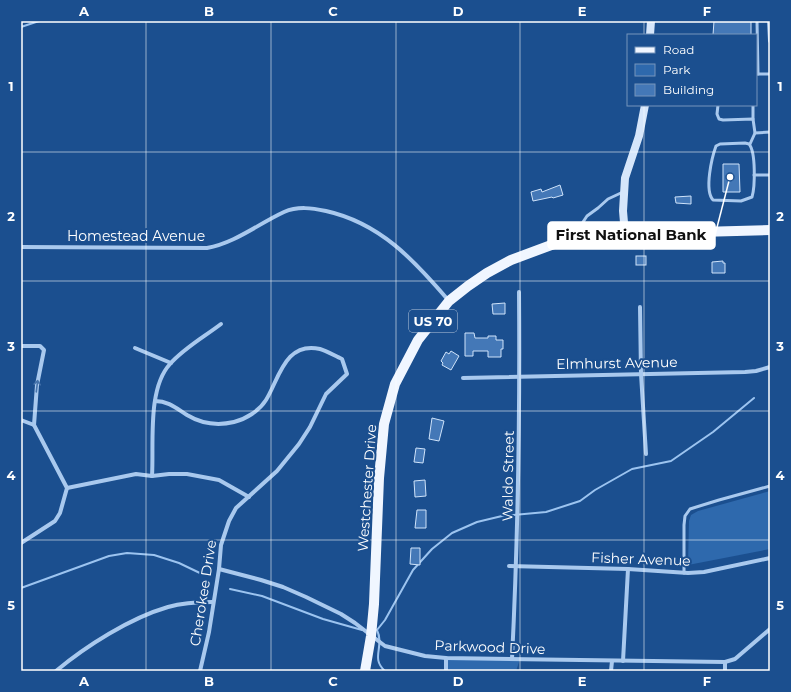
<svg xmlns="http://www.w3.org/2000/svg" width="791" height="692" viewBox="0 0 791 692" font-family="Montserrat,sans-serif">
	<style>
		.green { fill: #2e69ad }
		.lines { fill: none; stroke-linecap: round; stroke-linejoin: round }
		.stream { stroke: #9cc4f0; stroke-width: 2 }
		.building { fill: #4478b7; stroke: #cfe3fa }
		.lane { stroke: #a9c9ee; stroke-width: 3 }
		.street { stroke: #a9c9ee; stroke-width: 4 }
		.secondary { stroke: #d6e6fa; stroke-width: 8 }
		.primary { stroke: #f0f6ff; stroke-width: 10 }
		.oneway { stroke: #4674ac }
		.grid { fill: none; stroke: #fff; stroke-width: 1; stroke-opacity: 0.55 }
		.labels { text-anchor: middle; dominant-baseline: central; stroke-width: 4; stroke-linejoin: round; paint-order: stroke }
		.shield { fill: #1b4f8f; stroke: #bbcadd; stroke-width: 1 }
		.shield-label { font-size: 13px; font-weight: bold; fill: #fff }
		.street-label { font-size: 14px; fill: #fff; stroke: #1b4f8f }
		.leader { fill: none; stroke: #fff; stroke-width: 1.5 }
		.callout-dot { fill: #fff; stroke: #1b4f8f; stroke-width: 1.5 }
		.callout { fill: #fff; stroke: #fff; stroke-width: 1.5 }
		.callout-label { font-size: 15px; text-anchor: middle; font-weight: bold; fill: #111 }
		.neatline { fill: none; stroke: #fff; stroke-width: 1.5 }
		.grid-label { font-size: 13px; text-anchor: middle; font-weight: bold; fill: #fff }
	</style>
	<rect width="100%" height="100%" fill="#1b4f8f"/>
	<g class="green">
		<path d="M770,491V549L688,565L689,521L691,515L698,511Z"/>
		<path d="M446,658L520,659L516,671H446Z"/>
	</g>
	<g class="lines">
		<g class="stream">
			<path d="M21,27L39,21"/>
			<path d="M21,588L109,556L127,553L154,555L179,563L204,575"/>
			<path d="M230,589L262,596L323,619L362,630"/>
			<path d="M377,630L385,620L413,570L432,549L452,533L477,522L502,516L546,512L580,501L595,490L632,469L671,461L713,432L754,398"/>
			<path d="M377,630C385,647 370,658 385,671"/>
		</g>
	</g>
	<g class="building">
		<path d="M714,21H751V35H713Z"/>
		<path d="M723,164H739L740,192H723Z"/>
		<path d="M560,185L563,195L553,198L552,197L533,201L531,192L541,189L542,192Z"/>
		<path d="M691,196V204L676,203L675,197Z"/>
		<rect x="636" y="256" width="10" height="9"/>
		<path d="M723,261V263H725V273H712V262Z"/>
		<path d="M505,303V314H493L492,304Z"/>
		<path d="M465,333H474L475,338H488V336H496V340H503V349H501V357H488V351H473V356H465Z"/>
		<path d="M451,351L459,356L451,370L442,365L443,363L441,361L446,352L449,354Z"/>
		<path d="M432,418L444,421L439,441L429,439Z"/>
		<path d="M416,448L425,449L423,463L414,462Z"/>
		<path d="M425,480L426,496L415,497L414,481Z"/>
		<path d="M417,510H426V528H415Z"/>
		<path d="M411,548H420V565L410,564Z"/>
	</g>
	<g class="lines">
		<g class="lane">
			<path d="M757,21L758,74"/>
			<path d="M756,74H770"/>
			<path d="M718,105L717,114L719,119L723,120L753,119L755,133L750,144"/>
			<path d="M753,119V105"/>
			<path d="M755,133L770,132"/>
			<path d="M745,143L749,144C756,152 755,187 752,197L741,201L713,200C704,190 712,157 716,146L720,144Z"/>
			<path d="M754,175H770"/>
			<path d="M581,237L583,222L587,216L598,208L608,199L623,192"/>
			<path d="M684,573V525L685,516L690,509L719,500L770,486"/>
		</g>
		<g class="street">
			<path d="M769,21L770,41"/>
			<path d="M21,247L207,248C235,243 258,224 284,212C298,206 312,208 326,211C380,223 414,260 449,301"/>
			<path d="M640,307L641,374L646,454"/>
			<path d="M21,346H40L44,350L37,385L34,425L67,488L60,513L55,521L21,543"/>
			<path d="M135,348L171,363"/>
			<path d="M463,378L745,372L756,371L770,367"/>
			<path d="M155,401C168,401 176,408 187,415C202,424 217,426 234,422C246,419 259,411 266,400C279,379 285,341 320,349C327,351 335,356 342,359L347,374L326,394L310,427L299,444L277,471L236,508L229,521L221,545L219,569L209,632L200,671"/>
			<path d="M21,420L34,425"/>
			<path d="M152,476C154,444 147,389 170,364C184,348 204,337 221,324"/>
			<path d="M67,488L136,474L152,476L169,474H187L219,480L249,497"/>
			<path d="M509,566L628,569L688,573L704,572L770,558"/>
			<path d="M219,569L261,580L283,587L306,597L341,614L355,623L385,646L425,656L446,658L725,662L735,659L770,629"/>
			<path d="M512,659C518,537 520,415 519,292"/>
			<path d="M623,661L628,569"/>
			<path d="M56,671C86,646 130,618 168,607C182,603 198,602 213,602"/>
			<path d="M446,671V658"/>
			<path d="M611,671L612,661"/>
			<path d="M725,671V662"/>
		</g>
		<g class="secondary">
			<path d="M650,35L651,21"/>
			<path d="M625,234L623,211L625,178L639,136L645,105"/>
		</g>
		<path class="primary" d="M365,671L371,636L374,604L379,478L384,424L395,384L418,340L449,301L468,286L487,273L511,260L554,244L581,238L625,234L770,230"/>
	</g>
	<defs><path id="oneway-shaft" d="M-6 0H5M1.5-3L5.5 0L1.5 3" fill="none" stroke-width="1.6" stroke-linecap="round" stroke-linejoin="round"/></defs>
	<use class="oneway" href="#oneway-shaft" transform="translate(37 386) rotate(-83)"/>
	<path class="grid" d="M146,21V671M271,21V671M396,21V671M520,21V671M644,21V35M644,105V671M21,152H770M21,281H770M21,411H770M21,540H770"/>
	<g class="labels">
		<rect class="shield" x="409" y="310" width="48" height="22" rx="3"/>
		<g class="shield-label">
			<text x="433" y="321">US 70</text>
		</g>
		<g class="street-label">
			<text x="136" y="236">Homestead Avenue</text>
			<text transform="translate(617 363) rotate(-1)">Elmhurst Avenue</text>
			<text transform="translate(508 476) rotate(-89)">Waldo Street</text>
			<text transform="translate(367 488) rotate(-86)">Westchester Drive</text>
			<text transform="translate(641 559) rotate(2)">Fisher Avenue</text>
			<text transform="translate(203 593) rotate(-81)">Cherokee Drive</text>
			<text transform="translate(490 647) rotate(2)">Parkwood Drive</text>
		</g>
	</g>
	<path class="leader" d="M730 177L715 235"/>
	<circle class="callout-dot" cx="730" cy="177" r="4"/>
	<rect class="callout" x="548" y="222" width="167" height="27" rx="4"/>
	<g class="callout-label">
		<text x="631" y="240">First National Bank</text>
	</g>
	<rect width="791" height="692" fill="none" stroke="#1b4f8f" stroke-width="44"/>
	<rect x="627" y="34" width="130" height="72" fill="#1b4f8f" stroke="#7695bc"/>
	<rect x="635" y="47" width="20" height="6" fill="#f0f6ff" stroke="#7695bc"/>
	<text x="663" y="54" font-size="12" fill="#ffffff">Road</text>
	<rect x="635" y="64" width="20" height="12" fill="#2e69ad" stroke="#7695bc"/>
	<text x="663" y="74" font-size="12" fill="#ffffff">Park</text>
	<rect x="635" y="84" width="20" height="12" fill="#4478b7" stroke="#7695bc"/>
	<text x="663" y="94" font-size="12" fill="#ffffff">Building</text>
	<rect x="22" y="22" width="747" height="648" class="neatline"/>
	<g class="grid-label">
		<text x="84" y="16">A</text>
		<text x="209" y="16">B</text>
		<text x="333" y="16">C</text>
		<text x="458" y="16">D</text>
		<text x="582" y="16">E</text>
		<text x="707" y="16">F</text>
		<text x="11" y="91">1</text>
		<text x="780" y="91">1</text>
		<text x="11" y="221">2</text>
		<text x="780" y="221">2</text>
		<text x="11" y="351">3</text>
		<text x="780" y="351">3</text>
		<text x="11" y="480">4</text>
		<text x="780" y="480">4</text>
		<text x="11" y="610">5</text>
		<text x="780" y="610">5</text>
		<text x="84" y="686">A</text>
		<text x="209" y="686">B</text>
		<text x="333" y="686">C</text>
		<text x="458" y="686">D</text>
		<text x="582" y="686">E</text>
		<text x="707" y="686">F</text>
	</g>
</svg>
